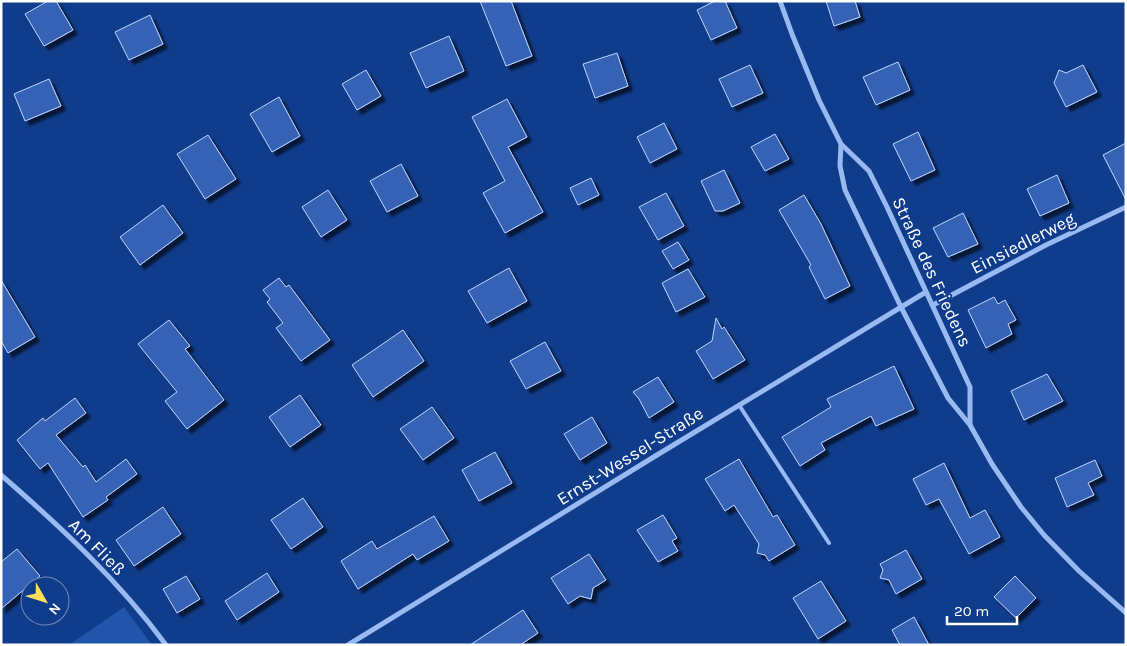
<svg xmlns="http://www.w3.org/2000/svg" width="1127" height="646" viewBox="0 0 1127 646" font-family="Karla,sans-serif">
	<style>
		.green { fill: #2254ac }
		.building { fill: #3462b4; stroke: #bfd5fd; filter: url(#shadow) }
		.lines { fill: none; stroke-linecap: round; stroke-linejoin: round }
		.service { stroke: #98b9f2; stroke-width: 4 }
		.minor { stroke: #98b9f2; stroke-width: 5 }
		.labels { text-anchor: middle; dominant-baseline: central; stroke-width: 4; stroke-linejoin: round; paint-order: stroke }
		.street-label { font-size: 18px; fill: #fff; stroke: #103c8c }
	</style>
	<defs>
		<filter id="shadow"><feDropShadow dx="4.5" dy="4.5" stdDeviation="1" flood-color="#0009"/></filter>
	</defs>
	<rect width="100%" height="100%" fill="#103c8c"/>
	<path class="green" d="M124,607L152,645H69Z"/>
	<g class="building">
		<path d="M48,1H56L73,30L44,46L25,14Z"/>
		<path d="M480,1H511L532,56L506,66Z"/>
		<path d="M715,1H725L737,28L711,40L697,10Z"/>
		<path d="M826,1H855L860,17L834,26Z"/>
		<path d="M150,15L163,44L129,60L115,32Z"/>
		<path d="M449,36L464,71L426,88L410,53Z"/>
		<path d="M617,53L628,86L595,98L583,64Z"/>
		<path d="M898,62L910,90L876,105L863,77Z"/>
		<path d="M750,65L763,93L732,107L719,79Z"/>
		<path d="M1083,65L1097,92L1066,107L1054,83L1059,70L1066,73Z"/>
		<path d="M366,70L381,96L357,110L342,84Z"/>
		<path d="M49,79L61,106L25,121L14,94Z"/>
		<path d="M279,97L300,136L272,152L250,114Z"/>
		<path d="M507,99L527,137L508,147L543,212L505,233L483,193L505,181L472,117Z"/>
		<path d="M664,123L677,149L650,163L637,137Z"/>
		<path d="M918,132L935,170L911,181L893,144Z"/>
		<path d="M775,134L789,159L765,171L751,147Z"/>
		<path d="M208,135L236,179L205,199L177,154Z"/>
		<path d="M1126,143V200L1103,155Z"/>
		<path d="M401,164L418,196L387,212L370,181Z"/>
		<path d="M724,170L740,203L723,211H715L701,181Z"/>
		<path d="M1057,175L1069,203L1040,216L1027,189Z"/>
		<path d="M591,178L599,195L578,205L570,188Z"/>
		<path d="M328,190L347,220L321,237L302,207Z"/>
		<path d="M666,193L684,226L658,240L639,207Z"/>
		<path d="M804,195L821,224L850,286L825,299L809,267L811,265L779,210Z"/>
		<path d="M163,205L183,233L140,265L120,237Z"/>
		<path d="M963,213L978,244L948,257L933,228Z"/>
		<path d="M678,242L689,260L673,269L662,251Z"/>
		<path d="M509,268L527,301L487,323L468,291Z"/>
		<path d="M688,269L705,297L676,312L662,283Z"/>
		<path d="M279,278L286,287L289,285L330,340L301,361L276,328L283,323L267,302L270,299L263,290Z"/>
		<path d="M1,280L35,337L8,353L1,341Z"/>
		<path d="M994,297L998,304L1005,300L1016,320L1008,324L1012,334L986,348L968,310Z"/>
		<path d="M716,318L722,329L724,327L745,360L713,379L696,351L712,341Z"/>
		<path d="M169,320L190,346L185,349L224,400L187,429L165,401L177,392L138,344Z"/>
		<path d="M403,330L424,361L373,397L352,365Z"/>
		<path d="M545,342L561,371L526,389L510,361Z"/>
		<path d="M894,366L914,409L876,426L871,416L821,443L825,450L800,466L782,437L831,407L827,399Z"/>
		<path d="M1047,374L1063,401L1024,420L1011,391Z"/>
		<path d="M658,377L674,402L649,418L639,399L633,392Z"/>
		<path d="M300,395L321,425L290,447L269,417Z"/>
		<path d="M75,398L86,413L56,435L83,467L85,465L96,482L126,459L137,474L106,497L108,500L83,517L48,463L40,469L17,440L43,418L45,421Z"/>
		<path d="M432,407L454,438L423,460L400,429Z"/>
		<path d="M592,417L607,443L580,460L564,434Z"/>
		<path d="M495,452L512,483L479,501L462,470Z"/>
		<path d="M739,459L773,517L777,515L795,545L769,561L765,555L757,553L759,544L734,505L725,511L705,479Z"/>
		<path d="M1095,460L1102,476L1088,483L1094,495L1067,507L1055,478Z"/>
		<path d="M944,463L970,518L985,510L1000,537L969,554L939,499L926,505L913,479Z"/>
		<path d="M303,498L323,527L291,549L271,520Z"/>
		<path d="M163,507L181,534L134,566L116,540Z"/>
		<path d="M663,515L677,538L672,541L678,551L658,562L637,530Z"/>
		<path d="M434,516L449,541L417,560L413,554L358,589L341,561L372,541L377,549Z"/>
		<path d="M17,549L40,576L1,609V562Z"/>
		<path d="M906,550L922,579L896,594L889,580L880,578L883,570L880,564Z"/>
		<path d="M589,554L606,580L593,588L591,599L580,596L568,604L551,578Z"/>
		<path d="M267,573L279,592L237,620L225,601Z"/>
		<path d="M186,576L200,599L177,613L163,589Z"/>
		<path d="M1015,576L1036,598L1016,618L994,597Z"/>
		<path d="M821,581L846,621L818,639L793,598Z"/>
		<path d="M523,610L538,633L520,645H470Z"/>
		<path d="M914,617L929,645H900L892,630Z"/>
	</g>
	<g class="lines">
		<path class="service" d="M739,405L829,543"/>
		<g class="minor">
			<path d="M780,1L792,34L819,100L841,144L869,171L887,207L970,387V424"/>
			<path d="M841,144L840,166L845,190L901,307L948,398L970,425L992,464L1021,507L1044,535L1079,571L1126,613"/>
			<path d="M933,305L1046,245L1126,207"/>
			<path d="M1,475C61,527 119,581 166,645"/>
			<path d="M348,645L657,455L926,292"/>
		</g>
	</g>
	<g class="labels">
		<g class="street-label">
			<text transform="translate(1023 243) rotate(-27)">Einsiedlerweg</text>
			<text transform="translate(932 272) rotate(65)">Straße des Friedens</text>
			<text transform="translate(630 456) rotate(-32)">Ernst-Wessel-Straße</text>
			<text transform="translate(97 547) rotate(45)">Am Fließ</text>
		</g>
	</g>
	<rect width="1127" height="646" fill="none" stroke="#ffffff" stroke-width="5"/>
	<g transform="translate(45 601) rotate(129)"><circle r="24" fill="#103c8c" stroke="#708aba"/>
	<path d="M0-4L9 19L0 12L-9 19Z" fill="#ffde59"/>
	<text y="-8" font-size="14" font-weight="bold" text-anchor="middle" fill="#ffffff">N</text>
	</g>
	<path d="M947 616v8h70v-8" fill="none" stroke="#ffffff" stroke-width="2.5"/>
	<text x="954" y="616" font-size="15" fill="#ffffff" stroke="#103c8c" stroke-width="4" paint-order="stroke">20 m</text>
</svg>
